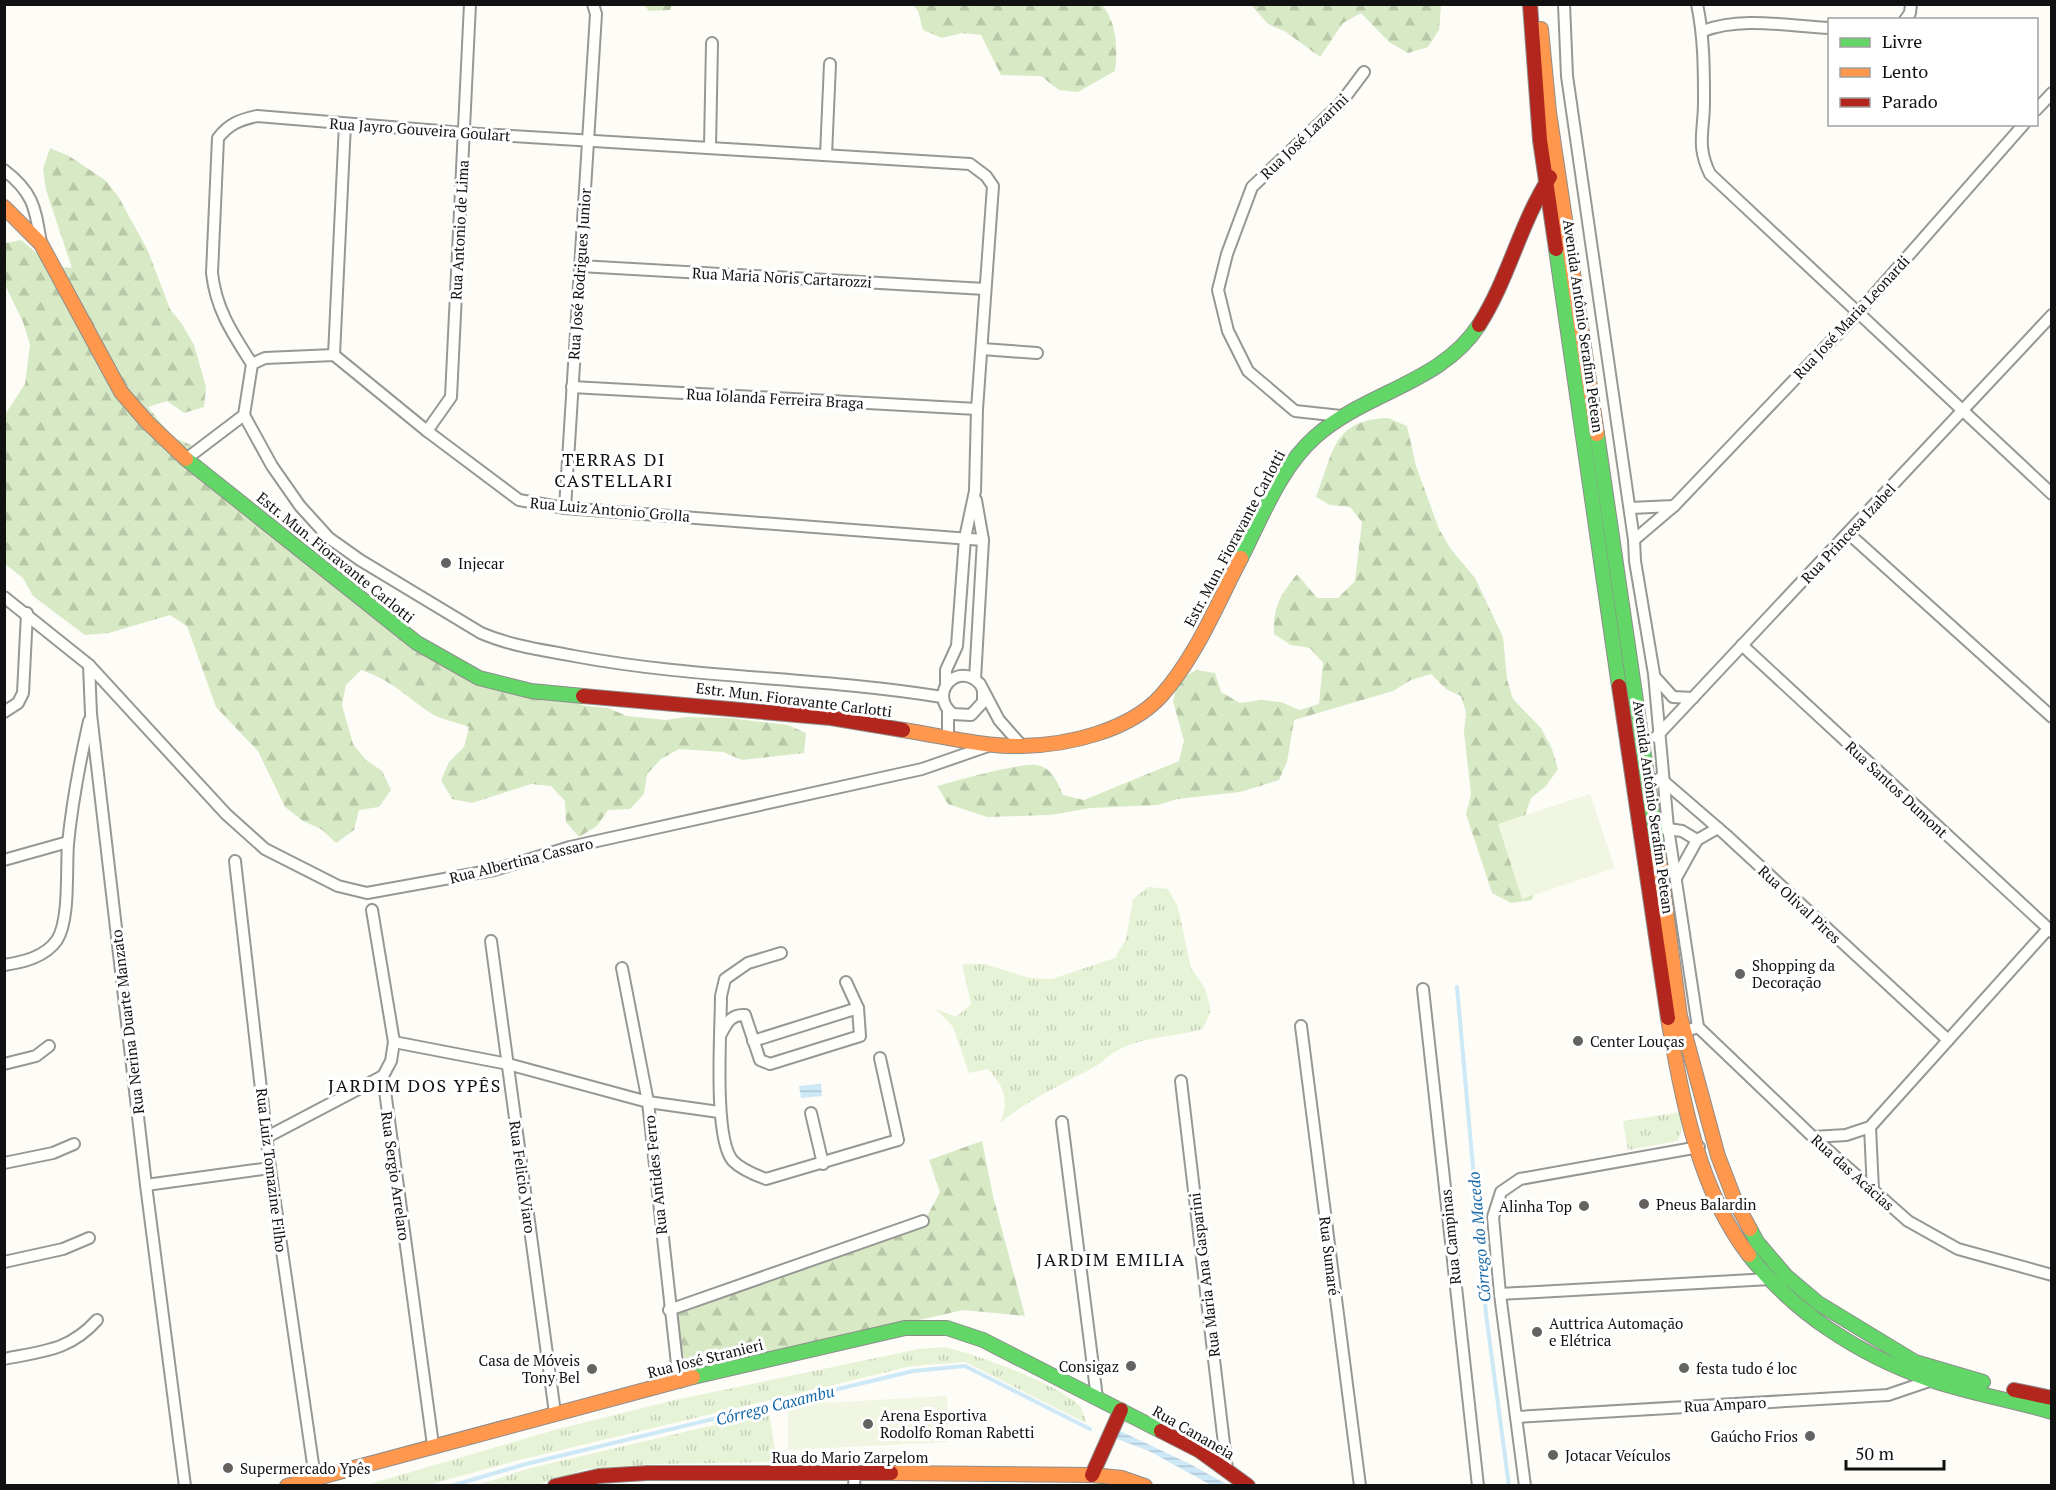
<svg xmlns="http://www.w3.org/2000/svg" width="2056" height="1490" viewBox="0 0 2056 1490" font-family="'PT Serif',serif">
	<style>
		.grass { fill: url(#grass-tufts) }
		.forest { fill: url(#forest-firs) }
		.pitch { fill: #f0f6e1 }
		.water { fill: url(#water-rules) }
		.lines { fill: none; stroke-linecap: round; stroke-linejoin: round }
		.stream { stroke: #cde8f7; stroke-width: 4 }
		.street-casing { stroke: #979795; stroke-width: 14 }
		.fast-casing { stroke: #8e8d8b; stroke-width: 16 }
		.slow-casing { stroke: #8e8d8b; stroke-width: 16 }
		.jam-casing { stroke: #8e8d8b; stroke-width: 16 }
		.street { stroke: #fffffe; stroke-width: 10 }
		.fast { stroke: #63d668; stroke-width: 14 }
		.slow { stroke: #ff974d; stroke-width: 14 }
		.jam { stroke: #b3261e; stroke-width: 14 }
		.poi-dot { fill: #646362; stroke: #fff; stroke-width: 2 }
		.labels { text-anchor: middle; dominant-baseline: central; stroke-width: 6; stroke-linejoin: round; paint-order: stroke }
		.street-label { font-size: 15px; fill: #111; stroke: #fff }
		.poi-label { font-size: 15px; fill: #111; stroke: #fff; text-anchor: start }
		.water-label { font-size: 16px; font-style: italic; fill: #1768a6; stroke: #fff }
		.quarter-label { font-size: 18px; letter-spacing: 1.5px; fill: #111; stroke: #fff }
	</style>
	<defs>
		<pattern id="grass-tufts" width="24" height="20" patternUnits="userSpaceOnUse" patternTransform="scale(1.5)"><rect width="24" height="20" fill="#e7f3d7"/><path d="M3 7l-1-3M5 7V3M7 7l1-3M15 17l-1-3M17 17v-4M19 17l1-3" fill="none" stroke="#c5cfb8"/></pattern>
		<pattern id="forest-firs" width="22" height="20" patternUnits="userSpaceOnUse" patternTransform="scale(1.5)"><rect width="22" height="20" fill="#d8eac5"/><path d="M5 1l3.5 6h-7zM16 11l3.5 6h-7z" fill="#b8c8a8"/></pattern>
		<pattern id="water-rules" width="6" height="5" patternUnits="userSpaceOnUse" patternTransform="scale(1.5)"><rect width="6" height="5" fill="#cde8f7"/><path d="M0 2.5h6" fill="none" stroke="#afc6d3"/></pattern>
	</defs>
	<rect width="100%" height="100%" fill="#fdfcf7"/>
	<g class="grass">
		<path d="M1148,887L1168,889L1178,907L1191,968L1205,988L1211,1010L1203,1029C1176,1037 1148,1036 1122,1048C1109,1054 1100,1065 1087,1071C1056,1087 1027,1101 1000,1123C1010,1099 1004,1088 988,1069L969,1073L953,1027L936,1009L956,1017L971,1004L962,964H985L1030,978L1052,979L1115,958L1126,939L1133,899Z"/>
		<path d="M1680,1112L1682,1128L1678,1141L1628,1150L1623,1121Z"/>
		<path d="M945,1347C975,1354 1059,1384 1080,1406C1083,1410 1085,1418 1086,1423L965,1362L912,1366L515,1461L428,1485H366L558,1429L675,1400L919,1349Z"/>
		<path d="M769,1412L777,1462L653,1464L586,1469L538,1485L474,1486L531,1468Z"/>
	</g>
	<g class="forest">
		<path d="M644,5H672L670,10L649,11Z"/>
		<path d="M913,5H1102C1117,23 1118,49 1115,71L1078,92L1059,90L1041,76L1001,75L981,35L962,33L942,38L923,30L918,11Z"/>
		<path d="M1441,5L1439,30L1428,47L1408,53L1389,42L1361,13L1343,23L1320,57L1286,32L1268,24L1251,5Z"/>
		<path d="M50,148L69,156L105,180L118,196L148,251L170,309L182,324L194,345L206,387L204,407L184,413L167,401L148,407L172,437L191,445C203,474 248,521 276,536L463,669L586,706L608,708L627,716L666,720L686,717L729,718L788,725L806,733L804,753L742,760L723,752L679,749L661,759L647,774L644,794L630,809L608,810L597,826L579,837L566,822L565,801L551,786L531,784L472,803L452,799L441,780L449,762L464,747L469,727C457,722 438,719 429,712C403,694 393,681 361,670L346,685L342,705L353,744L366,760L382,771L391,790L379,807L359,810L354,830L336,843L321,829L303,821L285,807L258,751L216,707L187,626L170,615L109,633L85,635L33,596L23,578L5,564L4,416L25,384L30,345L23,322L5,285V243L21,240L52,266L72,268L46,190L43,169Z"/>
		<path d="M1388,418L1407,426L1416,466L1439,529L1450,548L1475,578L1503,637L1507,679L1513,699L1541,728L1552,749L1558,769L1546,786L1531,798L1524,819L1539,879L1532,900L1511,903L1492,893L1466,814L1471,794L1464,732L1466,712L1461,696L1446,689L1431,674L1411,680L1393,691L1294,720L1287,762L1279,780L1240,792L1177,799L1158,805L1091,808L1050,815L987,817L948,804L937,786C955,781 1022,762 1037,765C1052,768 1058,783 1063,795L1084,800L1179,761L1184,741L1173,701L1178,681L1196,670L1215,673L1221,692L1240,703L1261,700L1281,702L1299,710L1319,704L1323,663L1310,648L1291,645L1274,634C1273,606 1280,596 1297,574L1317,598H1338L1355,581L1362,522L1350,507L1330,505L1316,497C1334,452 1332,420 1388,418Z"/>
		<path d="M982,1141L993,1196L1025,1316L963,1310L689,1373L671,1316L924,1222L940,1192L929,1160Z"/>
	</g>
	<g class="pitch">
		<path d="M1590,794L1615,868L1522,899L1498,824Z"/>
		<path d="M947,1396L949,1442L788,1450V1405Z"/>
	</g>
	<g class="water">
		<path d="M821,1084L822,1096L801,1098L799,1086Z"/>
		<path d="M1120,1431L1190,1464L1228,1485H1211L1149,1451L1117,1439Z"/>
	</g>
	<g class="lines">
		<g class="stream">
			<path d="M1457,987L1486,1314L1509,1486"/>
			<path d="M451,1486L526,1464L913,1371L965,1366L1090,1429"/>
		</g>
		<g class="street-casing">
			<g id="street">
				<path d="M1564,4L1567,76L1634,540L1635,561L1654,674L1668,828L1698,1027"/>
				<path d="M1697,4C1704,37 1704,69 1704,102C1704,132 1696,145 1710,174L2052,494"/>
				<path d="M1905,20L1910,13L1911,4"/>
				<path d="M1703,31C1741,16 1788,26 1830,28"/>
				<path d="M2036,110L2052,93"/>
				<path d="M710,147L712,43"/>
				<path d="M826,155L830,64"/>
				<path d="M4,170C34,193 35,208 41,243"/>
				<path d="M580,266L985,289"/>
				<path d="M982,349L1037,353"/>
				<path d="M334,355L345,124"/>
				<path d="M252,364L265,358L334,355L427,431L519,500L565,508L983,540"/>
				<path d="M572,387L977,409"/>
				<path d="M244,415L272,466L300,506L329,538L360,560L481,633C511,646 543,650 574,656C696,679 821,677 942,697"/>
				<path d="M1341,416L1295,411L1248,371L1228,331L1218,290L1227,254L1252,187L1340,104L1364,72"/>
				<path d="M427,431L451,397L470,4"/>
				<path d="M186,459L244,415L252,364C233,334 216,310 212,273L218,138C229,124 239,120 257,116L464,133L970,164L986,176L993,186L977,409L975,491L965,538L957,646L946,670V684"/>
				<path d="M565,508L596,14L593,4"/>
				<path d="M1630,508L1674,506"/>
				<path d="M1848,533L2052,717"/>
				<path d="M1634,540L1674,506L1857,314L2024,124"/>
				<path d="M4,597L89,665L226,814L265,849L338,886L367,893L494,870L570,847L922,769L991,745"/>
				<path d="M1742,645L2052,932"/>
				<path d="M89,665L91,714L146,1185L185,1486"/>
				<path d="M1655,677L1673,697L1693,698"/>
				<path d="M975,679L983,540L976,500"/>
				<path d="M983,690V702L971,715L953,714C927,694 958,660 980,684L999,720L1022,746"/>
				<path d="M948,710V736"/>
				<path d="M4,712L18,703L23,693L27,613"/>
				<path d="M1656,737L2052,315"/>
				<path d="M1660,778L1726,835L1948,1040"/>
				<path d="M1661,828L1682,831L1697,840"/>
				<path d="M4,860L68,842"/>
				<path d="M235,861L270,1168L315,1478"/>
				<path d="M1676,878L1697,840L1718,828"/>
				<path d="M372,910L394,1042L391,1061L383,1076L433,1445"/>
				<path d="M491,941L555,1413"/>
				<path d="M781,953L748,963L725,979L721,996C721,1030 713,1139 733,1161C742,1170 755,1175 766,1179L898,1140L880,1058"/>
				<path d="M4,965C24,962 45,957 57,940C70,920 66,868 68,844C72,803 80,761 89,721"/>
				<path d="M622,968L648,1102L679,1382"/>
				<path d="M1423,989L1478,1486"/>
				<path d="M1301,1026L1360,1486"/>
				<path d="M1692,1029L1698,1027L1813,1137L1908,1221L1958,1249L2052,1275"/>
				<path d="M721,1034C727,1023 731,1014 745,1015L760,1060L770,1064L860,1036L858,1008L846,982"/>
				<path d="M753,1041L858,1008"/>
				<path d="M394,1042L508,1064L648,1102L719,1112"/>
				<path d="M4,1064L36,1056L49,1046"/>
				<path d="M1181,1081L1227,1469"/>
				<path d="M811,1113L823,1164"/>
				<path d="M1062,1122L1097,1398"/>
				<path d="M1870,1127L1873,1190"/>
				<path d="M267,1137L383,1076"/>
				<path d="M1813,1137L1846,1135L1870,1127L2048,929"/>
				<path d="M4,1163L53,1153L74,1144"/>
				<path d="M146,1185L270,1168"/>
				<path d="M4,1262L63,1249L89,1238"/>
				<path d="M1500,1294L1770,1279"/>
				<path d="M669,1310L923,1221"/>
				<path d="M4,1359C43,1351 69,1351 97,1320"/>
				<path d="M1516,1417L1888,1395L1932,1380"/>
				<path d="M854,1486L855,1472"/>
				<path d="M1525,1486L1500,1294L1493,1217L1501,1192L1520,1179L1699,1147"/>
			</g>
		</g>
		<g class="fast-casing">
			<g id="fast">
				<path d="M1556,249L1619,686"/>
				<path d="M1597,434L1658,851"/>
				<path d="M186,459L417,643L479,678L531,691L583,696"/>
				<path d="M1241,558C1262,517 1280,468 1315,437C1365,392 1442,383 1479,325"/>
				<path d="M1750,1229L1757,1242L1786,1276L1818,1303L1915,1362L1983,1382"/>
				<path d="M1749,1255C1794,1313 1860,1355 1928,1379C1968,1393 2011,1400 2052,1412"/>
				<path d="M693,1377L905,1328H947L983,1340L1161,1431"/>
			</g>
		</g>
		<g class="slow-casing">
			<g id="slow">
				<path d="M1541,29L1549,112L1597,434"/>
				<path d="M4,207L41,244L121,392L147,422L186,459"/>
				<path d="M903,730C942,736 983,747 1022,746C1068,745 1129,731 1161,696C1196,657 1217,604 1241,558"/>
				<path d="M1658,851L1680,1016L1718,1156L1736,1203L1750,1229"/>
				<path d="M1668,1018C1682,1097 1698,1190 1749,1255"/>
				<path d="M891,1473L1092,1475L1122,1478L1145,1486"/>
				<path d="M287,1486L693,1377"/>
			</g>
		</g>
		<g class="jam-casing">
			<g id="jam">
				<path d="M1530,4L1540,140L1556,249"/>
				<path d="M1479,325C1509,278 1520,223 1550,177"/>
				<path d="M1619,686L1668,1018"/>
				<path d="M583,696L831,718L903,730"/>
				<path d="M2014,1390L2052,1398"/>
				<path d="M1161,1431L1200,1451L1248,1486"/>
				<path d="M1092,1475L1121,1410"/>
				<path d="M555,1486L599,1476L647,1473H891"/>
			</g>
		</g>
		<use href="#street" class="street"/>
		<use href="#fast" class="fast"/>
		<use href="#slow" class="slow"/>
		<use href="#jam" class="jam"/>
	</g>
	<g class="poi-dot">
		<circle cx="446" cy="563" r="6"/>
		<circle cx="1740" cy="974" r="6"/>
		<circle cx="1578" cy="1041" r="6"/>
		<circle cx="1644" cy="1204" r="6"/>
		<circle cx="1584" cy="1206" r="6"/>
		<circle cx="1537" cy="1332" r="6"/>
		<circle cx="1131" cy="1366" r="6"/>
		<circle cx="1684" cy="1368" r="6"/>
		<circle cx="592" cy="1369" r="6"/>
		<circle cx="868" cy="1424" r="6"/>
		<circle cx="1810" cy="1436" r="6"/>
		<circle cx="1553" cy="1455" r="6"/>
		<circle cx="228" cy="1468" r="6"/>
	</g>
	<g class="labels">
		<g class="street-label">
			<text transform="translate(420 129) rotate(4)">Rua Jayro Gouveira Goulart</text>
			<text transform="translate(1304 136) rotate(-44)">Rua José Lazarini</text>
			<text transform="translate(459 230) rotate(-87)">Rua Antonio de Lima</text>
			<text transform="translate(579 274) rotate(-86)">Rua José Rodrigues Junior</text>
			<text transform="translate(782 277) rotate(3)">Rua Maria Noris Cartarozzi</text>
			<text transform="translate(1851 317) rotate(-47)">Rua José Maria Leonardi</text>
			<text transform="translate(1584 326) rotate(82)">Avenida Antônio Serafim Petean</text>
			<text transform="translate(775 398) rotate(3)">Rua Iolanda Ferreira Braga</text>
			<text transform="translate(610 509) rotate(5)">Rua Luiz Antonio Grolla</text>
			<text transform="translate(1848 533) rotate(-47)">Rua Princesa Izabel</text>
			<text transform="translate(1234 538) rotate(-62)">Estr. Mun. Fioravante Carlotti</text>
			<text transform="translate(336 557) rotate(39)">Estr. Mun. Fioravante Carlotti</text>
			<text transform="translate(794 699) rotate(7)">Estr. Mun. Fioravante Carlotti</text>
			<text transform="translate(1897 789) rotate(43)">Rua Santos Dumont</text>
			<text transform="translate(1654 807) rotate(82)">Avenida Antônio Serafim Petean</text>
			<text transform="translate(521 860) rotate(-14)">Rua Albertina Cassaro</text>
			<text transform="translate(1800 904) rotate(43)">Rua Olival Pires</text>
			<text transform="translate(127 1022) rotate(-97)">Rua Nerina Duarte Manzato</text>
			<text transform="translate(272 1170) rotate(83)">Rua Luiz Tomazine Filho</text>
			<text transform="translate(1853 1172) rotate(42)">Rua das Acácias</text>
			<text transform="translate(655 1175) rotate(-96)">Rua Antides Ferro</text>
			<text transform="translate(396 1176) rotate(82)">Rua Sergio Arrelaro</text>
			<text transform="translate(523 1177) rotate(82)">Rua Felicio Viaro</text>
			<text transform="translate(1450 1237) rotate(-96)">Rua Campinas</text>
			<text transform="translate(1330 1256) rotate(83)">Rua Sumaré</text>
			<text transform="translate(1204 1275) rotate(-97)">Rua Maria Ana Gasparini</text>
			<text transform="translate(705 1358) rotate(-14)">Rua José Stranieri</text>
			<text transform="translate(1725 1404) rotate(-3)">Rua Amparo</text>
			<text transform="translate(1194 1432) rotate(30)">Rua Cananeia</text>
			<text x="850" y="1457">Rua do Mario Zarpelom</text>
		</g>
		<g class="poi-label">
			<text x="458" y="563">Injecar</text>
			<text x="1752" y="965">Shopping da<tspan x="1752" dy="17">Decoração</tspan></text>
			<text x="1590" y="1041">Center Louças</text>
			<text x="1656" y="1204">Pneus Balardin</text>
			<text x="1572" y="1206" text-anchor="end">Alinha Top</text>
			<text x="1549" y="1323">Auttrica Automação<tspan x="1549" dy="17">e Elétrica</tspan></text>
			<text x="580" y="1360" text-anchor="end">Casa de Móveis<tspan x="580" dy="17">Tony Bel</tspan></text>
			<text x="1119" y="1366" text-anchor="end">Consigaz</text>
			<text x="1696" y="1368">festa tudo é loc</text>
			<text x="880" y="1415">Arena Esportiva<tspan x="880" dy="17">Rodolfo Roman Rabetti</tspan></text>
			<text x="1798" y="1436" text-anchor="end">Gaúcho Frios</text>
			<text x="1565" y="1455">Jotacar Veículos</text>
			<text x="240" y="1468">Supermercado Ypês</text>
		</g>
		<g class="water-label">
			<text transform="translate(1479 1237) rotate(-95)">Córrego do Macedo</text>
			<text transform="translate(775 1405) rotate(-14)">Córrego Caxambu</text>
		</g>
		<g class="quarter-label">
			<text x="614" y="459">TERRAS DI<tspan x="614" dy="21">CASTELLARI</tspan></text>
			<text x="415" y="1085">JARDIM DOS YPÊS</text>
			<text x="1111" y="1259">JARDIM EMILIA</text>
		</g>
	</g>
	<rect width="2056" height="1490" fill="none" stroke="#111111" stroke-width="12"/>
	<rect x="1828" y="18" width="210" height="108" fill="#ffffff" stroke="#a0a0a0" stroke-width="1.5"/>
	<rect x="1840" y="38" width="30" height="9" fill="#63d668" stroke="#a0a0a0" stroke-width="1.5"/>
	<text x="1882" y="48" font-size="18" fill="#111111">Livre</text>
	<rect x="1840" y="68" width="30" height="9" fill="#ff974d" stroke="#a0a0a0" stroke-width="1.5"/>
	<text x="1882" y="78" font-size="18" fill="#111111">Lento</text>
	<rect x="1840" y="98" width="30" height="9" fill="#b3261e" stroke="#a0a0a0" stroke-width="1.5"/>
	<text x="1882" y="108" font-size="18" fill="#111111">Parado</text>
	<path d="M1846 1460v9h98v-9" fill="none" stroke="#111111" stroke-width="3"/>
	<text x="1855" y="1460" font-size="18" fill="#111111" stroke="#ffffff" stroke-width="4.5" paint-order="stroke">50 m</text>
</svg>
